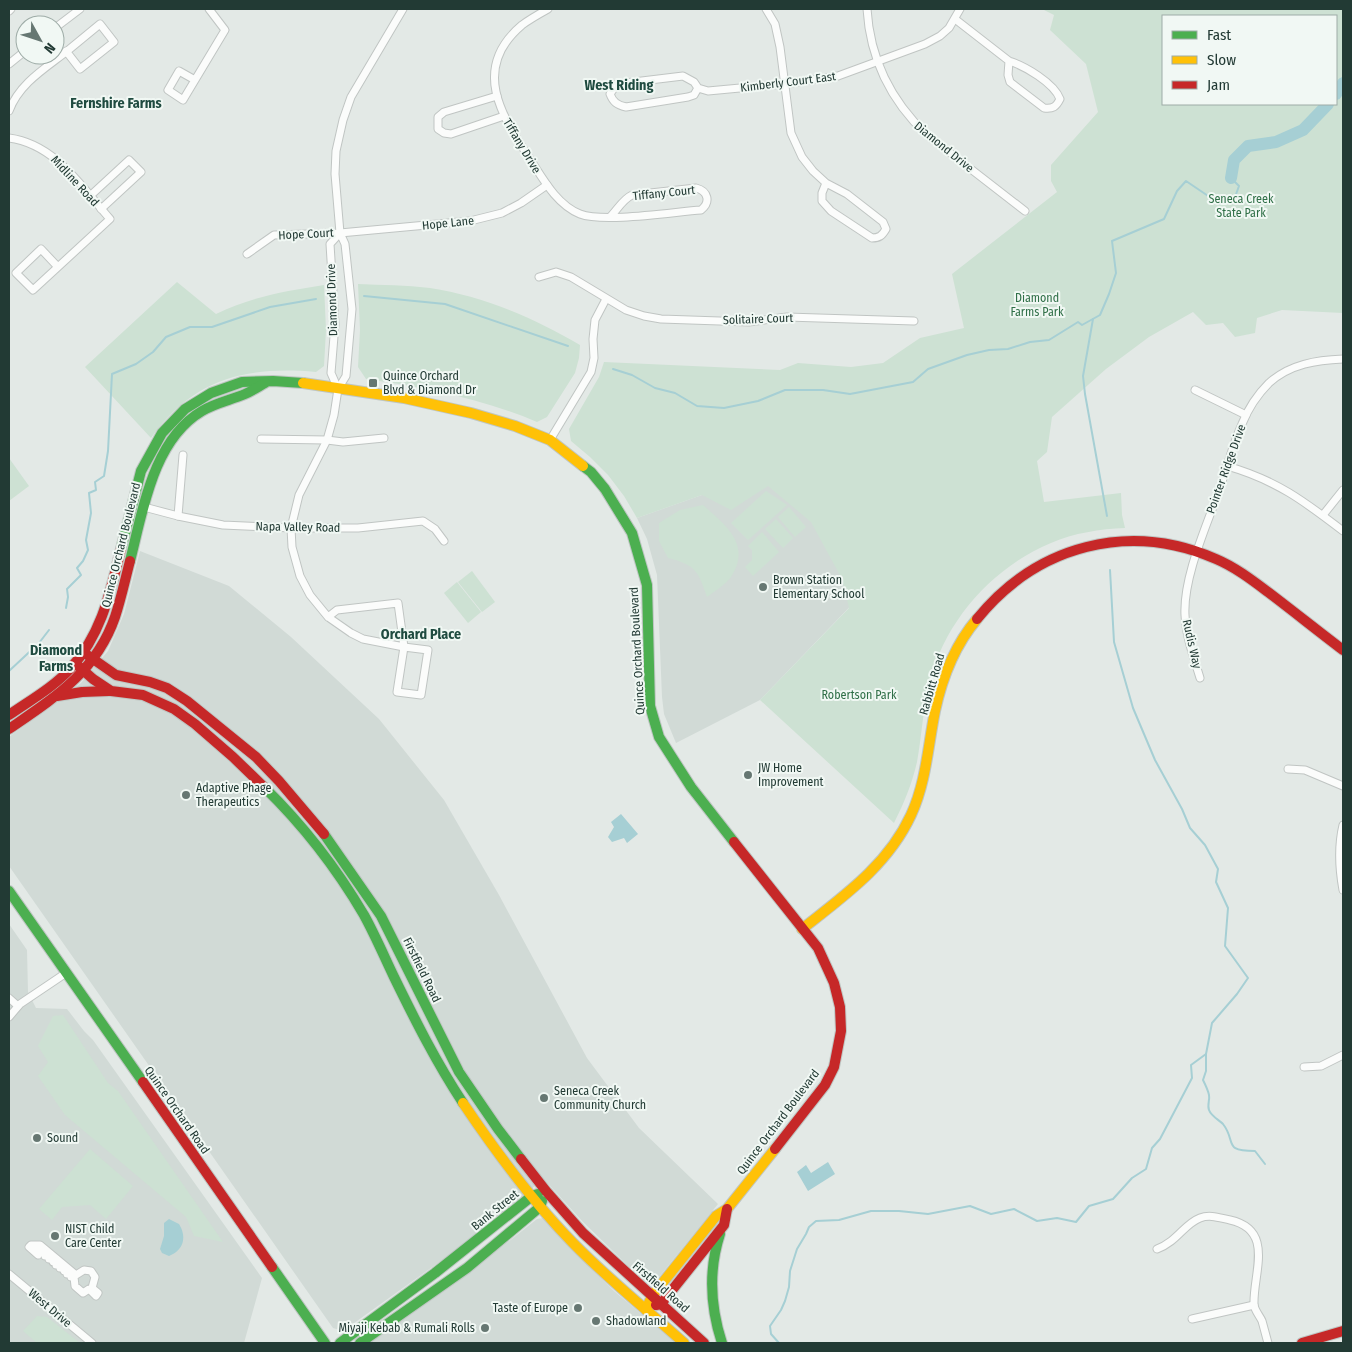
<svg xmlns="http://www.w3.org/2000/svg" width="1352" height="1352" viewBox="0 0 1352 1352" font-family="'Fira Sans Condensed',sans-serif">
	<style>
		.built { fill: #d1dad6 }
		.green { fill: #cde1d3; fill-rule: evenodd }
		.water { fill: #a6cfd4 }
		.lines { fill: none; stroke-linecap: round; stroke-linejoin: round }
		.stream { stroke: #a6cfd4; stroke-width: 2 }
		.river { stroke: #a6cfd4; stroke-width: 12 }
		.street-casing { stroke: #c0c5c3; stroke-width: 9 }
		.fast-casing { stroke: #bfc6c3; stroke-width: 12 }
		.slow-casing { stroke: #bfc6c3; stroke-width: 12 }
		.jam-casing { stroke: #bfc6c3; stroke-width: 12 }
		.street { stroke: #fbfcfb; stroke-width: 7 }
		.fast { stroke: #4caf50; stroke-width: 10 }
		.slow { stroke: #ffc107; stroke-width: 10 }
		.jam { stroke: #c62828; stroke-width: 10 }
		.poi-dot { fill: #667772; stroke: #f1f8f4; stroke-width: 2 }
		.labels { text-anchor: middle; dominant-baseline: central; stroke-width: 4; stroke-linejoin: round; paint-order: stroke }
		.street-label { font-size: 12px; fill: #223a34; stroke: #f1f8f4 }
		.park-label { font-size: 12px; fill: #2f6f47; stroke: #f1f8f4 }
		.poi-label { font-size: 12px; fill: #223a34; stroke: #f1f8f4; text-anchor: start }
		.neighbourhood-label { font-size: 14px; font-weight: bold; fill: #1f4b40; stroke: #f1f8f4 }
	</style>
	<rect width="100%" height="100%" fill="#e3e9e6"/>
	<g class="built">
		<path d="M922,417L964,488L760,700L676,743L664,714L662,697L657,575L647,539L637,518Z"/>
		<path d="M140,551L229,586L291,637L379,719L444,800L499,895L587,1058L639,1128L718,1204L655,1282L647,1284L583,1222L543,1178L523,1197L456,1250L343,1331L333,1328L9,866V737L81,683L108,651L124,614Z"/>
		<path d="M9,924L27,950L28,992L36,1008L67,1009L84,1031L93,1040L262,1278L244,1343H9Z"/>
		<path d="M543,1218L570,1247L614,1291L676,1343H370L456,1283L537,1219Z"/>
	</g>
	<g class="green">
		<path d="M1042,9H1343V313L1282,310L1257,318L1255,333L1235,337L1223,323L1206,325L1193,312L1149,337L1106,369L1052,417L1047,452L1037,461L1044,502L1121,493L1122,515L1125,528C1100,529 1074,533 1051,543C993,567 946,620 930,680C923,707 922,735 917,762C912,784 904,803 894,823L760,700L849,608L842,579L811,522L768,486L731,510L702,495L637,518L624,496L608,475L590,457L571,441L569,429L599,377L604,362L780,370L798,363L851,367L883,363L920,338L964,328L952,274L1057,192L1051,181V165L1098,112L1086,64L1050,30L1054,15ZM1336,16V104H1163V16Z"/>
		<path d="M177,282L216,314C250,297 286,291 324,285L326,330L324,366L316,372C246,366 194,378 151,438L85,367Z"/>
		<path d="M358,284C382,285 406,285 430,288C483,296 534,318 580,345L579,358L575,373L547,417L537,422C483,399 423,387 366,379L358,367L360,330Z"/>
		<path d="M9,458L29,486L9,501Z"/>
		<path d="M766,491L787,505L748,540L731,523Z"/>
		<path d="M703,505C725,525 752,544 731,577C726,584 715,591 707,597C698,571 696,565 668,558L659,541V523L680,510Z"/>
		<path d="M789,507L806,527L795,537L778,517Z"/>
		<path d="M776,519L793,538L783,548L765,529Z"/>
		<path d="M762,532L779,552L753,576L745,567L752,560V550L748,546Z"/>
		<path d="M472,571L495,602L482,612L458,582Z"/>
		<path d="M457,582L481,612L468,623L444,593Z"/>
		<path d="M63,1015L108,1083L118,1091L223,1242L194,1236L186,1217L65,1115L38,1076L48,1062L38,1046L53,1016Z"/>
		<path d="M90,1149L133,1186L106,1219L90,1205L62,1207L52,1220L39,1209Z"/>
		<path d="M37,1316L47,1317L80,1343H37L23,1331Z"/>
	</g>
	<g class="water">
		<path d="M621,814L638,834L627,843L624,838L612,842L608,837L614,827L611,822Z"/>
		<path d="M828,1162L835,1174L808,1191L797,1172L806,1165L811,1173Z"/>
		<path d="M169,1219L179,1224C187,1237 184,1250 169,1256L162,1253L160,1249L164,1236V1223Z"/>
	</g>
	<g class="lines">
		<g class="stream">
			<path d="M364,296L445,304L568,346"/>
			<path d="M1093,319L1083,376L1085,394L1107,516"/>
			<path d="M613,369L632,375L655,388L675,393L697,406L724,408L758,401L785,390H823L850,394L913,382L928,369L967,355L989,350L1008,349L1030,342L1049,340L1078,322L1082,325L1100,315L1109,294L1116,273L1112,241L1164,219L1177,191L1186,181L1220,204L1235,197L1239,186L1231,178"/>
			<path d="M66,608L68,597L67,589L81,575L77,568L83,561L88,550L86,540L91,513L89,493L96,490L95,482L104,476L108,451L112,374L136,364L153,352L166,337L190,327H212L270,307L316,299"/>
			<path d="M9,671L39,643L49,630"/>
			<path d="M1206,1054V1071L1203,1080C1205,1084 1208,1090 1209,1095C1210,1100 1207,1105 1209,1110C1211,1116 1219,1120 1223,1124C1237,1142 1222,1151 1255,1151L1265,1164"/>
			<path d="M779,1343L771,1334L770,1326L781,1310L785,1301L789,1287L790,1271L797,1249L806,1234L809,1227L816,1221L839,1220L871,1211H899L928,1214L970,1206L991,1214L1014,1209L1037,1221L1057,1218L1076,1222L1089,1206L1113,1199L1132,1178L1146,1169L1152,1148L1160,1139L1192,1078L1191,1065L1206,1054L1212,1023L1237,994L1248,978L1225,946L1228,908L1216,882L1218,869L1205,845L1190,828L1182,809L1155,760L1133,708L1114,642L1110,570"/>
		</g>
		<g class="river">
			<path d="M1336,94L1343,83"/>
			<path d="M1231,178L1234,160L1248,146L1276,142L1303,130L1328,104"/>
		</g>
		<g class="street-casing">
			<g id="street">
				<path d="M548,9C539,14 530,19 522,25C471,68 501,115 530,159C543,179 557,205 580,214C604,223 673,212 701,210C711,202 708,191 696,188L632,195C623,199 617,210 610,217"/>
				<path d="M766,9L775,24L780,47L791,133L802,157L813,171L826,183L847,194L883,222L886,229C882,236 879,238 872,238L831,211L822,201V193L826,183"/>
				<path d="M867,9C870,58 891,101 927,135L1025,211"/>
				<path d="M9,11L11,9"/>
				<path d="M955,19L1009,61C1025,66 1054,83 1060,99C1056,107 1053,109 1044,108L1010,82L1008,75L1009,61"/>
				<path d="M55,28L80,9"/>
				<path d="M9,64L25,51"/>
				<path d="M195,80L179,71L168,90L183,100L225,30L209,9"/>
				<path d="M698,88L694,95L688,97L626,107C617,105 613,102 610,94L617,84L683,76L694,82L698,88L708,91L784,84L838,76L925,44L940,36L949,28L960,9"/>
				<path d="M497,96L444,112L438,117V129L444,133L451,134L504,116"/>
				<path d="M9,111C19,84 44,69 66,52C77,43 89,33 100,24L114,42L80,69L66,51"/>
				<path d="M9,138C55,144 81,186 110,219L33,290L16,273L41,249L58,267"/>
				<path d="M90,196L129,160L141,172L101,209"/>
				<path d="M247,254L274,235L340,233L470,221L502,213L521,203L547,185"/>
				<path d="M539,277L556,272L571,277L626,310L644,316L661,319L749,322L787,317L914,321"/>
				<path d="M338,389L331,373L335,324L330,244L340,233"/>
				<path d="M1195,390L1246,415"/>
				<path d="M261,439L327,440L343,442L384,438"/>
				<path d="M550,440L591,372L594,358L593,339L595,320L606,299"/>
				<path d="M1227,466C1276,480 1304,501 1343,531"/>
				<path d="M144,507L178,516L223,525L291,528H358L423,521L435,529L444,541"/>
				<path d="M1323,515L1343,490"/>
				<path d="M178,516L183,455"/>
				<path d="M328,617L337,610L398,603L404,647L363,639L351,633L328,617L310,595L300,576L292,547L291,528L299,495L327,440L334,415L338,389L346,376L352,309L345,244L340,233L335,174L336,151L343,120L351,97L403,9"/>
				<path d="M404,647L428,650L421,695L397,692Z"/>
				<path d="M1200,678C1194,658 1186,637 1185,615C1183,577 1207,525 1220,488C1227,467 1233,444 1242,424C1248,409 1258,394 1269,383C1290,364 1317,360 1343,359"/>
				<path d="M1288,769L1305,770L1343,786"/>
				<path d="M1343,825C1338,846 1339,868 1343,890"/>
				<path d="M9,998L18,1006"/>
				<path d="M9,1017L20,1004L66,973"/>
				<path d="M1304,1067L1321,1066L1343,1055"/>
				<path d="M31,1245H40L76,1275L84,1270L91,1271L95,1277L92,1288L98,1293L96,1296L89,1289L83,1293L75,1286L74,1277H71V1274H67V1270L64,1271L63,1268H60V1265H56V1262H53L52,1259H49V1256H45V1253H42L41,1250H39L38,1255L29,1247Z"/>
				<path d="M1157,1249C1178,1241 1184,1224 1200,1218C1210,1214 1220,1218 1230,1220C1275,1230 1253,1273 1254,1304C1254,1310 1260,1316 1262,1321C1264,1328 1266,1336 1268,1343"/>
				<path d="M9,1274L92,1343"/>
				<path d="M1192,1319L1254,1305"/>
			</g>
		</g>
		<g class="fast-casing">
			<g id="fast">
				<path d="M583,466L591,472L605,489L632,533L647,585L650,706L659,737L691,787L734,842"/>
				<path d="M121,549L141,471L162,433L185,409L211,393L242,382L273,381L303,383"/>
				<path d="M130,561C143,510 153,440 202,411C215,403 231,400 245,394C252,391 258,387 265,383"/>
				<path d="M264,787C302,824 337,869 364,915C375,935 384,956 394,977C415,1020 436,1062 463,1103"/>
				<path d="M324,834L381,916L459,1072L498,1129L521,1159"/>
				<path d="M9,891L143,1082"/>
				<path d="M720,1234C708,1271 710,1306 722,1343"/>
				<path d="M272,1267L325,1343"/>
				<path d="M340,1343L435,1273L532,1196L538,1194"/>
				<path d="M360,1343L467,1268L540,1207L542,1201"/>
			</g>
		</g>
		<g class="slow-casing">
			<g id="slow">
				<path d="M303,383L404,398L471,413L515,426L550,440L583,466"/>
				<path d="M802,929C844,896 888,865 911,815C926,783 928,746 935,711C942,678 955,645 977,619"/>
				<path d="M463,1103C496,1152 532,1201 573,1243C608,1279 647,1310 684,1343"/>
				<path d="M646,1310L652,1296L716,1216L727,1209L775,1149"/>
			</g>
		</g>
		<g class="jam-casing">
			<g id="jam">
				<path d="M977,619C1037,545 1129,521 1216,559C1235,567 1252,580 1268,592C1293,611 1318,631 1343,650"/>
				<path d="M83,652L116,675L150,682L167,688L187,701L256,757L279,781L324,834"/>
				<path d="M75,663L93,679L111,691L143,695L174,709L195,724L233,757L264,787"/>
				<path d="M57,696L82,692L109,691"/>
				<path d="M9,715C29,701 54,687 71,668C102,633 110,593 121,549"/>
				<path d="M9,729C54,698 96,672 115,617C121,599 125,580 130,561"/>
				<path d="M734,842L818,948L834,983L840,1007L841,1031L834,1067L825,1085L775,1149"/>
				<path d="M143,1082L272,1267"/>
				<path d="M521,1159L546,1191L583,1233L704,1343"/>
				<path d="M656,1305L661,1304L724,1225L727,1209"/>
				<path d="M1302,1343L1343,1331"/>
			</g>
		</g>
		<use href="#street" class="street"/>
		<use href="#fast" class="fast"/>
		<use href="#slow" class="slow"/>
		<use href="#jam" class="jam"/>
	</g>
	<g class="poi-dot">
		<rect x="368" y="378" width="10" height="10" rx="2.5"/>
		<circle cx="763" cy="587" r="5"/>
		<circle cx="748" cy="775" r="5"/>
		<circle cx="186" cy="795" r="5"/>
		<circle cx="544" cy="1098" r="5"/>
		<circle cx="37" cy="1138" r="5"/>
		<circle cx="55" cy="1236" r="5"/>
		<circle cx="578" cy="1308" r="5"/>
		<circle cx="596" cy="1321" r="5"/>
		<circle cx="485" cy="1328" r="5"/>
	</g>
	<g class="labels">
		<g class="street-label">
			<text transform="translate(788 82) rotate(-7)">Kimberly Court East</text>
			<text transform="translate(522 146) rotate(59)">Tiffany Drive</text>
			<text transform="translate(944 147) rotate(39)">Diamond Drive</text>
			<text transform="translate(75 181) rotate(47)">Midline Road</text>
			<text transform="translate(664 193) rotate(-6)">Tiffany Court</text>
			<text transform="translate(448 223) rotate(-6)">Hope Lane</text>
			<text transform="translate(306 234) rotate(-3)">Hope Court</text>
			<text transform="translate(332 300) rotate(-92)">Diamond Drive</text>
			<text transform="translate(758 319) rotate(-2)">Solitaire Court</text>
			<text transform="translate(1226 469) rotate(-70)">Pointer Ridge Drive</text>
			<text transform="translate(298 527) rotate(1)">Napa Valley Road</text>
			<text transform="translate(121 545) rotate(-76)">Quince Orchard Boulevard</text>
			<text transform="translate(1192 644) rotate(77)">Rudis Way</text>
			<text transform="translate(637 651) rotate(-93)">Quince Orchard Boulevard</text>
			<text transform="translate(932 684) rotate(-74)">Rabbitt Road</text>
			<text transform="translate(422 970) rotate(64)">Firstfield Road</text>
			<text transform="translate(177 1110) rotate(55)">Quince Orchard Road</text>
			<text transform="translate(778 1122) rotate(-53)">Quince Orchard Boulevard</text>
			<text transform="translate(495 1210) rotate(-39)">Bank Street</text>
			<text transform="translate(661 1287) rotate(41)">Firstfield Road</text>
			<text transform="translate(50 1308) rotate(40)">West Drive</text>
		</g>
		<g class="park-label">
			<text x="1241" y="199">Seneca Creek<tspan x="1241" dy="14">State Park</tspan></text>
			<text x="1037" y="298">Diamond<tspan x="1037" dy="14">Farms Park</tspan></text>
			<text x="859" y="695">Robertson Park</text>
		</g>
		<g class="poi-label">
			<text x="383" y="376">Quince Orchard<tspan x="383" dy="14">Blvd &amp; Diamond Dr</tspan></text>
			<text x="773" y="580">Brown Station<tspan x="773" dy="14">Elementary School</tspan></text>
			<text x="758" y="768">JW Home<tspan x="758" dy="14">Improvement</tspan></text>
			<text x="196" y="788">Adaptive Phage<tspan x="196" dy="14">Therapeutics</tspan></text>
			<text x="554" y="1091">Seneca Creek<tspan x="554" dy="14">Community Church</tspan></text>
			<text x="47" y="1138">Sound</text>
			<text x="65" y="1229">NIST Child<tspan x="65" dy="14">Care Center</tspan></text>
			<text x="568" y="1308" text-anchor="end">Taste of Europe</text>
			<text x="606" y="1321">Shadowland</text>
			<text x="475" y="1328" text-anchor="end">Miyaji Kebab &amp; Rumali Rolls</text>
		</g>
		<g class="neighbourhood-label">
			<text x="619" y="85">West Riding</text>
			<text x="116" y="103">Fernshire Farms</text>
			<text x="421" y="634">Orchard Place</text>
			<text x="56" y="650">Diamond<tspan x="56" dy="16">Farms</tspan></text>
		</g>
	</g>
	<rect width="1352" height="1352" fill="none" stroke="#223a34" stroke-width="20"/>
	<rect x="1162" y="15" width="175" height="90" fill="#f1f8f4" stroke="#9eaca7"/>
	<rect x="1172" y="31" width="25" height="8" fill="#4caf50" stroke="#9eaca7"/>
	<text x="1207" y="40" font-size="15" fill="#223a34">Fast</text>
	<rect x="1172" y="56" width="25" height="8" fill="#ffc107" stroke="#9eaca7"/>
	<text x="1207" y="65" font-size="15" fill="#223a34">Slow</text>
	<rect x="1172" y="81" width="25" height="8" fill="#c62828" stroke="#9eaca7"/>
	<text x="1207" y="90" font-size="15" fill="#223a34">Jam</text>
	<g transform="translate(40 40) rotate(130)"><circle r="24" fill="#f1f8f4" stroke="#9eaca7"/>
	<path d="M0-4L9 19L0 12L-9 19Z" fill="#667772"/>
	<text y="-8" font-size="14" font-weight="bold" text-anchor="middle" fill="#223a34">N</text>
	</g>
</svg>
